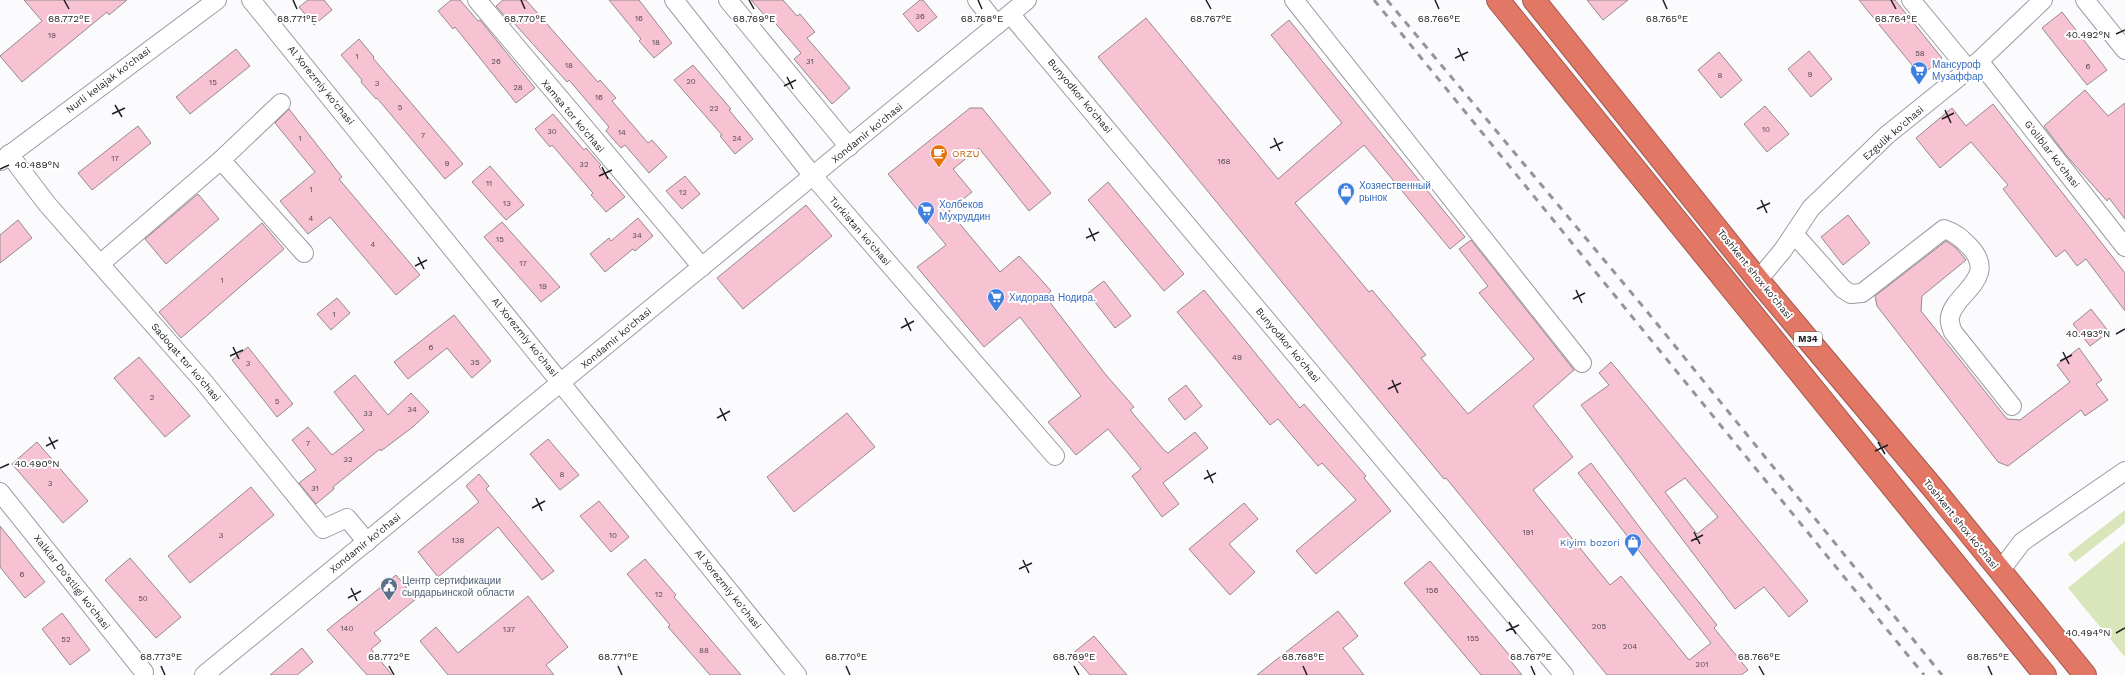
<svg xmlns="http://www.w3.org/2000/svg" width="2125" height="675" viewBox="0 0 2125 675" font-family="'Work Sans',sans-serif">
	<style>
		.green { fill: #d9e5ba }
		.building { fill: #f7c2d2; stroke: #96898c; fill-rule: evenodd }
		.lines { fill: none; stroke-linecap: round; stroke-linejoin: round }
		.minor-casing { stroke: #9c9aa5; stroke-width: 20 }
		.highway-casing { stroke: #9e584e; stroke-width: 24 }
		.minor { stroke: #fff; stroke-width: 18 }
		.highway { stroke: #e27765; stroke-width: 22 }
		.rail { stroke: #959598; stroke-width: 3; stroke-dasharray: 7 7; stroke-linecap: butt }
		.ticks { fill: none; stroke: #201f23; stroke-width: 1.5 }
		.labels { text-anchor: middle; dominant-baseline: central; stroke-width: 4; stroke-linejoin: round; paint-order: stroke }
		.number-label { font-size: 8px; fill: #56484f }
		.shield { fill: #fff; stroke: #636265; stroke-width: 1 }
		.shield-label { font-size: 9px; font-weight: bold; fill: #201f23 }
		.shop-label { font-size: 10px; fill: #366cbe; stroke: #fff; text-anchor: start }
		.street-label { font-size: 10px; fill: #201f23; stroke: #fff }
		.food-label { font-size: 10px; fill: #c56008; stroke: #fff; text-anchor: start }
		.service-label { font-size: 10px; fill: #4e5e75; stroke: #fff; text-anchor: start }
		.ticks-label { font-size: 10px; text-anchor: middle; fill: #201f23; stroke: #fff; stroke-width: 4; stroke-linejoin: round; paint-order: stroke }
	</style>
	<rect width="100%" height="100%" fill="#fbfbfd"/>
	<g class="green">
		<path d="M2125,510V523L2075,562L2068,554Z"/>
		<path d="M2125,541V657L2068,588Z"/>
	</g>
	<g class="building">
		<path d="M24,0H127L109,15L107,12L22,82L0,56L42,21Z"/>
		<path d="M308,0H324L332,10L314,25L299,7Z"/>
		<path d="M451,0H460L478,21L480,20L535,88L516,103L455,27L453,29L438,11Z"/>
		<path d="M503,0H526L598,82L600,80L616,98L612,101L648,143L652,140L667,157L649,173L625,145L621,148L606,131L609,127L569,80L567,82L513,22L511,24L496,6Z"/>
		<path d="M609,0H639L672,43L654,58L639,41L641,39Z"/>
		<path d="M751,0H783L797,16L800,14L815,32L807,38L850,88L832,104L794,59L801,53L770,17L768,19Z"/>
		<path d="M920,0H923L937,17L918,32L903,14Z"/>
		<path d="M1587,0H1628L1603,20Z"/>
		<path d="M1859,0H1895L1942,58L1921,76Z"/>
		<path d="M2062,12L2107,70L2087,85L2042,28Z"/>
		<path d="M1146,18L1278,179L1342,123L1271,35L1289,20L1465,237L1450,249L1364,145L1295,203L1369,292L1372,290L1426,355L1421,358L1468,414L1534,359L1479,293L1488,286L1459,249L1471,240L1574,370L1533,406L1573,457L1533,490L1610,585L1621,576L1689,660L1711,643L1578,473L1591,463L1647,537L1717,625L1714,628L1748,670L1741,675H1607L1446,478L1444,479L1322,331L1098,57Z"/>
		<path d="M359,39L374,57L373,58L463,164L445,179L377,98L376,99L361,82L362,80L341,55Z"/>
		<path d="M236,49L250,66L190,114L176,97Z"/>
		<path d="M1809,51L1832,79L1811,97L1788,69Z"/>
		<path d="M1719,52L1742,80L1721,98L1698,70Z"/>
		<path d="M693,65L731,109L729,110L753,139L735,154L720,136L722,135L674,80Z"/>
		<path d="M2085,90L2108,116L2125,103V219L2109,198L2107,201L2065,154L2044,126Z"/>
		<path d="M1993,104L2125,273V311L2086,259L2077,266L2065,250L2056,257L2003,189L2008,185L1971,142L1940,168L1916,138L1952,108L1966,126Z"/>
		<path d="M1765,106L1789,134L1767,152L1744,124Z"/>
		<path d="M970,108H982L1051,193L1029,211L979,148L953,169L972,192L949,211L1000,272L1019,256L1036,274L1051,291L1045,296L1106,375L1134,407L1130,410L1164,450L1168,453L1195,432L1208,448L1163,483L1179,504L1162,517L1132,476L1141,469L1108,429L1076,455L1048,422L1081,396L1020,317L984,347L917,267L946,245L888,174Z"/>
		<path d="M289,109L342,177L339,179L420,275L396,295L330,217L308,234L280,201L315,172L275,123Z"/>
		<path d="M553,114L584,150L586,148L601,165L599,167L625,197L606,212L591,195L593,193L552,145L550,147L535,129Z"/>
		<path d="M138,126L151,143L92,190L78,173Z"/>
		<path d="M490,166L524,205L506,220L472,182Z"/>
		<path d="M685,176L700,194L682,209L666,191Z"/>
		<path d="M1108,182L1184,274L1164,291L1088,200Z"/>
		<path d="M198,194L219,219L166,264L145,239Z"/>
		<path d="M806,205L832,236L743,309L717,278Z"/>
		<path d="M1848,215L1870,243L1843,265L1821,237Z"/>
		<path d="M638,218L653,236L635,251L633,249L605,272L590,254L609,238L611,241Z"/>
		<path d="M18,220L32,238L0,263V235Z"/>
		<path d="M502,222L560,287L541,302L484,237Z"/>
		<path d="M262,223L284,249L181,338L159,312Z"/>
		<path d="M1946,241L1956,248L1966,260L1922,296L1921,311L2007,419L2020,420L2070,382L2057,365L2079,348L2102,380L2096,384L2108,400L2085,416L2081,410L2008,466L1998,462L1877,306L1875,296Z"/>
		<path d="M1104,281L1131,316L1115,328L1088,293Z"/>
		<path d="M1204,290L1300,408L1304,404L1366,476L1364,478L1391,511L1316,574L1296,551L1356,500L1322,463L1318,466L1278,419L1270,425L1177,312Z"/>
		<path d="M337,298L350,313L331,330L317,314Z"/>
		<path d="M2091,309L2109,332L2090,346L2073,324Z"/>
		<path d="M454,315L491,361L472,378L447,348L408,379L394,362Z"/>
		<path d="M248,347L293,404L277,417L232,360Z"/>
		<path d="M139,357L190,416L165,437L114,378Z"/>
		<path d="M1611,362L1808,601L1789,617L1764,587L1735,609L1581,405L1609,385L1599,373ZM1685,478L1718,517L1697,534L1665,492Z"/>
		<path d="M355,375L388,415L411,393L429,412L414,426L381,451L380,449L333,487L334,489L316,504L299,483L316,470L292,440L308,427L332,455L364,430L334,392Z"/>
		<path d="M1186,385L1202,406L1185,420L1168,399Z"/>
		<path d="M847,413L875,447L794,512L767,477Z"/>
		<path d="M548,439L579,475L560,490L530,454Z"/>
		<path d="M37,442L88,501L63,523L12,464Z"/>
		<path d="M479,474L489,486L486,489L554,571L542,580L498,527L438,577L418,552L479,502L466,486Z"/>
		<path d="M251,487L274,515L190,583L168,556Z"/>
		<path d="M599,501L629,537L611,552L580,516Z"/>
		<path d="M1244,503L1258,519L1229,544L1255,572L1230,595L1189,549Z"/>
		<path d="M0,526L45,582L25,598L0,567Z"/>
		<path d="M130,558L181,617L156,638L105,580Z"/>
		<path d="M645,559L676,595L674,597L741,675H710L668,627L670,625L627,574Z"/>
		<path d="M1430,561L1511,657L1509,659L1522,675H1481L1404,583Z"/>
		<path d="M396,575L416,599L374,633L381,641L371,649L392,675H367L327,630Z"/>
		<path d="M528,596L568,647L546,665L554,675H448L420,641L436,627L458,653Z"/>
		<path d="M1338,611L1358,636L1343,648L1364,675H1257Z"/>
		<path d="M62,613L90,650L70,665L42,629Z"/>
		<path d="M1094,636L1127,675H1090L1072,654Z"/>
		<path d="M302,648L313,662L297,675H270Z"/>
	</g>
	<g class="lines">
		<g class="minor-casing">
			<g id="minor">
				<path d="M251,0L797,675"/>
				<path d="M477,0L702,267"/>
				<path d="M674,0L813,176L1055,456"/>
				<path d="M728,0L849,147"/>
				<path d="M977,0L997,25"/>
				<path d="M1294,0L1582,363"/>
				<path d="M1911,0L1968,69"/>
				<path d="M2085,0L2125,50"/>
				<path d="M1011,15L1564,675"/>
				<path d="M1979,61L2125,247"/>
				<path d="M9,154L47,204L203,381L323,529L347,518L367,542"/>
				<path d="M221,160L304,253"/>
				<path d="M1,161L217,0"/>
				<path d="M1794,234L1843,289L1851,294L1862,293L1944,229C1956,233 1961,238 1969,246C2000,278 1954,293 1950,317C1949,323 1951,327 1953,332L2012,406"/>
				<path d="M100,264L221,160L281,103"/>
				<path d="M1758,280L1783,250L1811,208L1887,135L1979,61L2043,0"/>
				<path d="M0,492L144,672"/>
				<path d="M2000,571L2022,542L2125,471"/>
				<path d="M204,675L1027,0"/>
			</g>
		</g>
		<g class="highway-casing">
			<g id="highway">
				<path d="M1498,0L2045,675"/>
				<path d="M1534,0L1758,280L1933,488L2085,675"/>
			</g>
		</g>
		<use href="#minor" class="minor"/>
		<use href="#highway" class="highway"/>
		<g class="rail">
			<path d="M1374,0L1924,675"/>
			<path d="M1387,0L1645,309L1942,675"/>
		</g>
	</g>
	<path class="ticks" d="M64,0L69,9M293,0L297,9M521,0L525,9M749,0L754,9M978,0L982,9M1206,0L1211,9M1435,0L1439,9M1663,0L1667,9M1891,0L1896,9M2116,34L2125,30M1458,48L1464,61M1455,58L1468,52M787,77L793,89M784,86L796,80M115,105L122,117M1945,110L1951,123M112,114L125,108M1942,119L1954,113M1274,138L1280,151M1270,148L1283,142M602,167L608,179M0,169L9,165M599,176L612,170M1761,200L1767,213M1757,209L1770,203M1089,228L1095,241M1086,238L1099,232M418,257L424,269M415,266L427,260M1576,290L1582,303M1573,299L1585,293M905,318L911,331M901,328L914,321M2116,334L2125,329M233,347L239,359M2063,352L2069,364M230,356L243,350M2060,361L2072,355M1392,380L1398,393M1388,389L1401,383M720,408L726,421M717,418L730,411M49,437L55,449M1878,442L1885,454M46,446L58,440M1875,451L1888,445M0,468L9,464M1207,470L1213,483M1204,479L1216,473M536,498L542,511M532,508L545,501M1694,532L1700,544M1691,541L1703,535M1023,560L1029,573M1019,569L1032,563M351,588L357,601M348,598L361,591M1509,622L1516,634M1506,631L1519,625M2116,633L2125,628M161,666L165,675M389,666L394,675M618,666L622,675M846,666L850,675M1074,666L1079,675M1303,666L1307,675M1531,666L1535,675M1759,666L1764,675M1988,666L1992,675"/>
	<defs>
		<g id="supermarket-pin" transform="scale(0.9)"><path d="M0 17L-7.5 6A9.5 9.5 0 1 1 7.5 6Z" fill="#3f7fe0" stroke="#fff"/><path d="M-6-5.5h2.5l.6 2H6L4.5 2H-2.5L-4.4-4H-6ZM-1.5 3.2a1.3 1.3 0 1 0 .1 0ZM3 3.2a1.3 1.3 0 1 0 .1 0Z" fill="#fff"/></g>
		<g id="cafe-pin" transform="scale(0.9)"><path d="M0 17L-7.5 6A9.5 9.5 0 1 1 7.5 6Z" fill="#e8710a" stroke="#fff"/><path d="M-5.5-4.5H6V0H3Q3 3.5 0 3.5H-2.5Q-5.5 3.5-5.5 0ZM3-3.2v2h1.7v-2ZM-6 4.5H4V6H-6Z" fill="#fff"/></g>
		<g id="shop-pin" transform="scale(0.9)"><path d="M0 17L-7.5 6A9.5 9.5 0 1 1 7.5 6Z" fill="#3f7fe0" stroke="#fff"/><path d="M-5-2.5h2.3a2.7 3.5 0 0 1 5.4 0H5L5.5 6h-11ZM-1.5-2.5h3a1.5 2.3 0 0 0-3 0Z" fill="#fff"/></g>
		<g id="civic-pin" transform="scale(0.9)"><path d="M0 17L-7.5 6A9.5 9.5 0 1 1 7.5 6Z" fill="#5c6f8a" stroke="#fff"/><path d="M-.6-6.5H3V-4.5H.6V-3L4-1V1h2V6H-6V1h2V-1L-.6-3ZM-1.2 2.5V6h2.4V2.5Z" fill="#fff"/></g>
	</defs>
	<g fill-rule="evenodd">
		<use href="#supermarket-pin" x="1919" y="70"/>
		<use href="#cafe-pin" x="939" y="153"/>
		<use href="#shop-pin" x="1346" y="191"/>
		<use href="#supermarket-pin" x="926" y="210"/>
		<use href="#supermarket-pin" x="996" y="297"/>
		<use href="#shop-pin" x="1633" y="542"/>
		<use href="#civic-pin" x="389" y="586"/>
	</g>
	<g class="labels">
		<g class="number-label">
			<text x="920" y="16">36</text>
			<text x="639" y="18">16</text>
			<text x="52" y="35">19</text>
			<text x="656" y="42">18</text>
			<text x="1920" y="53">58</text>
			<text x="357" y="56">1</text>
			<text x="496" y="61">26</text>
			<text x="810" y="61">31</text>
			<text x="569" y="65">18</text>
			<text x="2088" y="66">6</text>
			<text x="1810" y="74">9</text>
			<text x="1720" y="75">8</text>
			<text x="691" y="81">20</text>
			<text x="213" y="82">15</text>
			<text x="377" y="83">3</text>
			<text x="518" y="87">28</text>
			<text x="599" y="97">16</text>
			<text x="400" y="107">5</text>
			<text x="714" y="108">22</text>
			<text x="1766" y="129">10</text>
			<text x="552" y="131">30</text>
			<text x="622" y="132">14</text>
			<text x="423" y="135">7</text>
			<text x="300" y="138">1</text>
			<text x="737" y="138">24</text>
			<text x="115" y="158">17</text>
			<text x="1224" y="161">168</text>
			<text x="447" y="163">9</text>
			<text x="584" y="164">32</text>
			<text x="489" y="183">11</text>
			<text x="311" y="189">1</text>
			<text x="683" y="192">12</text>
			<text x="507" y="203">13</text>
			<text x="311" y="218">4</text>
			<text x="637" y="235">34</text>
			<text x="500" y="239">15</text>
			<text x="373" y="244">4</text>
			<text x="523" y="263">17</text>
			<text x="222" y="280">1</text>
			<text x="543" y="286">19</text>
			<text x="334" y="314">1</text>
			<text x="431" y="347">6</text>
			<text x="1237" y="357">49</text>
			<text x="475" y="362">35</text>
			<text x="248" y="363">3</text>
			<text x="152" y="397">2</text>
			<text x="277" y="401">5</text>
			<text x="412" y="409">34</text>
			<text x="368" y="413">33</text>
			<text x="308" y="443">7</text>
			<text x="348" y="459">32</text>
			<text x="562" y="474">8</text>
			<text x="50" y="483">3</text>
			<text x="315" y="488">31</text>
			<text x="1528" y="532">191</text>
			<text x="221" y="535">3</text>
			<text x="613" y="535">10</text>
			<text x="458" y="540">138</text>
			<text x="22" y="574">6</text>
			<text x="1432" y="590">156</text>
			<text x="659" y="594">12</text>
			<text x="143" y="598">50</text>
			<text x="1599" y="626">205</text>
			<text x="347" y="628">140</text>
			<text x="509" y="629">137</text>
			<text x="1473" y="638">155</text>
			<text x="66" y="639">52</text>
			<text x="1630" y="646">204</text>
			<text x="704" y="650">88</text>
			<text x="1702" y="664">201</text>
		</g>
		<rect class="shield" x="1794" y="332" width="28" height="14" rx="3"/>
		<g class="shield-label">
			<text x="1808" y="339">M34</text>
		</g>
		<g class="shop-label">
			<text x="1932" y="64">Мансуроф<tspan x="1932" dy="12">Музаффар</tspan></text>
			<text x="1359" y="185">Хозяественный<tspan x="1359" dy="12">рынок</tspan></text>
			<text x="939" y="204">Холбеков<tspan x="939" dy="12">Мухруддин</tspan></text>
			<text x="1009" y="297">Хидорава Нодира.</text>
			<text x="1620" y="542" text-anchor="end">Kiyim bozori</text>
		</g>
		<g class="street-label">
			<text transform="translate(108 80) rotate(-37)">Nurli kelajak ko'chasi</text>
			<text transform="translate(321 85) rotate(51)">Al Xorezmiy ko'chasi</text>
			<text transform="translate(1080 96) rotate(50)">Bunyodkor ko'chasi</text>
			<text transform="translate(573 116) rotate(50)">Xamsa tor ko'chasi</text>
			<text transform="translate(867 133) rotate(-39)">Xondamir ko'chasi</text>
			<text transform="translate(1893 133) rotate(-41)">Ezgulik ko'chasi</text>
			<text transform="translate(2052 154) rotate(52)">G'oliblar ko'chasi</text>
			<text transform="translate(860 231) rotate(49)">Turkistan ko'chasi</text>
			<text transform="translate(1755 274) rotate(51)">Toshkent shox ko'chasi</text>
			<text transform="translate(525 337) rotate(51)">Al Xorezmiy ko'chasi</text>
			<text transform="translate(616 338) rotate(-40)">Xondamir ko'chasi</text>
			<text transform="translate(1288 345) rotate(50)">Bunyodkor ko'chasi</text>
			<text transform="translate(186 362) rotate(49)">Sadoqat tor ko'chasi</text>
			<text transform="translate(1961 524) rotate(51)">Toshkent shox ko'chasi</text>
			<text transform="translate(365 543) rotate(-39)">Xondamir ko'chasi</text>
			<text transform="translate(72 582) rotate(52)">Xalklar Do'stligi ko'chasi</text>
			<text transform="translate(728 589) rotate(51)">Al Xorezmiy ko'chasi</text>
		</g>
		<g class="food-label">
			<text x="952" y="153">ORZU</text>
		</g>
		<g class="service-label">
			<text x="402" y="580">Центр сертификации<tspan x="402" dy="12">сырдарьинской области</tspan></text>
		</g>
	</g>
	<g class="ticks-label">
		<text x="69" y="22">68.772°E</text>
		<text x="297" y="22">68.771°E</text>
		<text x="525" y="22">68.770°E</text>
		<text x="754" y="22">68.769°E</text>
		<text x="982" y="22">68.768°E</text>
		<text x="1211" y="22">68.767°E</text>
		<text x="1439" y="22">68.766°E</text>
		<text x="1667" y="22">68.765°E</text>
		<text x="1896" y="22">68.764°E</text>
		<text x="2088" y="38">40.492°N</text>
		<text x="37" y="168">40.489°N</text>
		<text x="2088" y="337">40.493°N</text>
		<text x="37" y="467">40.490°N</text>
		<text x="2088" y="636">40.494°N</text>
		<text x="161" y="660">68.773°E</text>
		<text x="389" y="660">68.772°E</text>
		<text x="618" y="660">68.771°E</text>
		<text x="846" y="660">68.770°E</text>
		<text x="1074" y="660">68.769°E</text>
		<text x="1303" y="660">68.768°E</text>
		<text x="1531" y="660">68.767°E</text>
		<text x="1759" y="660">68.766°E</text>
		<text x="1988" y="660">68.765°E</text>
	</g>
</svg>
